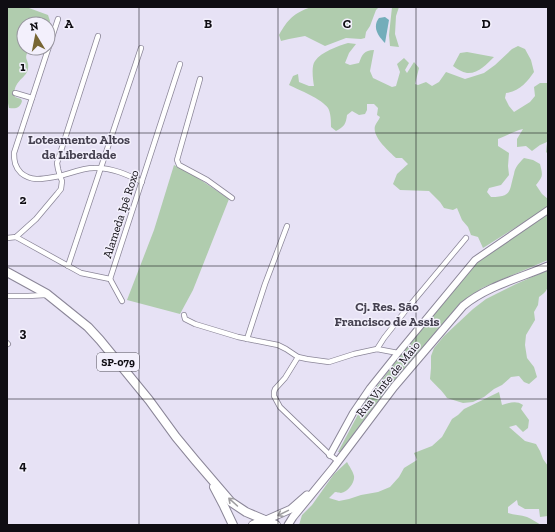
<svg xmlns="http://www.w3.org/2000/svg" width="555" height="532" viewBox="0 0 555 532" font-family="'Zilla Slab',serif">
	<style>
		.green { fill: #b0ccae }
		.water { fill: #73adba }
		.lines { fill: none; stroke-linecap: round; stroke-linejoin: round }
		.minor-casing { stroke: #8b8698; stroke-width: 6 }
		.tertiary-casing { stroke: #8b8698; stroke-width: 8 }
		.secondary-casing { stroke: #8b8698; stroke-width: 9 }
		.trunk-casing { stroke: #8b8698; stroke-width: 10 }
		.minor { stroke: #fff; stroke-width: 4.5 }
		.tertiary { stroke: #fff; stroke-width: 6 }
		.secondary { stroke: #fff; stroke-width: 7 }
		.trunk { stroke: #fff; stroke-width: 8 }
		.oneway { stroke: #9f9ea1 }
		.grid { fill: none; stroke: #0f0d13; stroke-width: 1; stroke-opacity: 0.55 }
		.labels { text-anchor: middle; dominant-baseline: central; stroke-width: 3; stroke-linejoin: round; paint-order: stroke }
		.shield { fill: #f3f0fc; stroke: #535159; stroke-width: 1 }
		.shield-label { font-size: 11px; font-weight: bold; fill: #0f0d13 }
		.street-label { font-size: 12px; fill: #0f0d13; stroke: #f3f0fc }
		.neighbourhood-label { font-size: 13px; font-weight: bold; fill: #454150; stroke: #f3f0fc }
		.grid-label { font-size: 13px; text-anchor: middle; font-weight: bold; fill: #0f0d13; stroke: #f3f0fc; stroke-width: 3; stroke-linejoin: round; paint-order: stroke }
	</style>
	<rect width="100%" height="100%" fill="#e7e2f5"/>
	<g class="green">
		<path d="M7,7L29,8L48,15L50,21L48,27V24H24V48H31C21,59 30,59 28,69C26,79 12,81 15,97L21,99L22,101C20,108 16,109 9,108L7,98Z"/>
		<path d="M311,7H379L376,10L370,26L366,32L365,38L361,39L346,38L325,46L305,36L289,39L281,41L279,35C288,19 294,13 311,7Z"/>
		<path d="M392,7H399L396,16L395,34L399,47L390,46L389,35Z"/>
		<path d="M348,43L356,44L349,53L345,63L350,65L359,63C362,55 364,50 374,50L370,71L373,78L392,87L396,86L400,72L397,64L404,58L409,63L405,70L407,73L414,62L419,68L415,84L418,85L426,82L432,86L439,82L446,72L465,79L484,73L495,65L512,49L518,46L525,49L531,60L534,72C527,82 520,91 506,93L505,98L509,106L514,112L530,102L535,96L534,87L540,83H548V154L546,152L547,142L540,145L532,151L526,146L517,147V139L523,129C514,131 506,136 498,139V146L509,153L508,166L509,175L501,185L489,188L487,192L491,197C513,197 509,190 514,174C515,167 519,163 524,158L533,160L540,164C543,176 543,176 536,185L542,194L548,199V207L483,248L478,237L471,235L468,227L462,220L457,208L453,210L444,208L440,202L429,191L400,190L393,184L397,174L408,164L402,158H396C389,151 372,137 375,126C376,123 379,120 380,117L377,115L378,108L374,104H367V110L365,114L359,115L352,111L347,115C346,124 344,127 336,131L331,127C331,122 331,113 328,108C322,99 299,90 289,85L293,76L298,74L299,82L309,86H314C313,80 311,66 315,61C321,52 338,46 348,43Z"/>
		<path d="M467,52L494,57C487,64 478,74 467,73C462,72 457,69 453,66L460,53Z"/>
		<path d="M174,165L192,174L229,199L193,290L180,314L127,300L154,230Z"/>
		<path d="M548,211V260L482,288L460,303L341,452H338L363,405L403,352L454,290L475,261Z"/>
		<path d="M548,270C548,284 551,289 539,297L538,305L534,312L535,320L526,335L525,345L527,358L534,367L537,377L529,384L524,382L519,376L511,377L502,385L494,389L484,397L473,402L463,403L447,398C442,390 436,386 430,379L431,368V356L434,348L444,336L473,309L486,299L516,284Z"/>
		<path d="M499,392L502,405C509,403 516,400 523,405L521,409L529,420L528,428L523,432L516,425L509,427L525,441L536,444L540,451L543,459L548,466V516L540,517L539,509H525L518,505L517,500L508,507V513C514,515 521,515 527,517C532,519 536,522 541,525H299L302,515L312,505L334,474L347,462C349,466 353,471 354,476C355,482 348,492 341,493C341,493 335,492 335,492L329,498L339,501L349,499L361,495L378,492L390,487L399,477L404,468L417,460L414,453L432,446L442,437L452,419L458,415L464,409Z"/>
	</g>
	<path class="water" d="M385,17L389,20L385,43C378,36 372,27 379,18Z"/>
	<g class="lines">
		<g class="minor-casing">
			<g id="minor">
				<path d="M58,19L14,153C14,161 15,167 21,173C33,183 46,178 60,176L58,169L57,163L98,36"/>
				<path d="M200,79L177,160L179,165L207,180L232,198"/>
				<path d="M15,93L32,98"/>
				<path d="M16,237L81,273L110,279L122,301"/>
				<path d="M7,238L16,237L36,219L57,194L61,189L62,181L60,176C71,173 83,168 94,168C111,167 128,175 142,182"/>
				<path d="M68,266L141,48"/>
				<path d="M110,279L180,64"/>
				<path d="M7,296H28L45,295"/>
				<path d="M184,315L185,319L195,324L238,337L278,345L286,349L298,357L307,359L329,362L354,354L377,349L398,353"/>
				<path d="M247,339L265,284L287,226"/>
				<path d="M7,343L8,344"/>
				<path d="M377,349L384,338L406,310L466,238"/>
				<path d="M298,357L285,378L275,389L274,392V396L280,407L330,455L338,461"/>
			</g>
		</g>
		<g class="tertiary-casing">
			<path id="tertiary" d="M330,455L353,413L370,388L398,353L475,260L548,210"/>
		</g>
		<g class="secondary-casing">
			<g id="secondary">
				<path d="M266,520L291,509L307,495"/>
				<path d="M288,525L293,517L333,468L394,387L463,306C487,286 520,278 548,266"/>
			</g>
		</g>
		<g class="trunk-casing">
			<g id="trunk">
				<path d="M7,272L47,294L88,327L100,340L149,400L176,437L195,460L231,502L246,512L272,523L276,525"/>
				<path d="M214,487L224,506L233,525"/>
				<path d="M253,525L264,520"/>
			</g>
		</g>
		<use href="#minor" class="minor"/>
		<use href="#tertiary" class="tertiary"/>
		<use href="#secondary" class="secondary"/>
		<use href="#trunk" class="trunk"/>
	</g>
	<defs><path id="oneway-shaft" d="M-6 0H5M1.5-3L5.5 0L1.5 3" fill="none" stroke-width="1.6" stroke-linecap="round" stroke-linejoin="round"/></defs>
	<g class="oneway">
		<use href="#oneway-shaft" transform="translate(233 502) rotate(-138)"/>
		<use href="#oneway-shaft" transform="translate(283 513) rotate(154)"/>
	</g>
	<path class="grid" d="M139,7V525M278,7V525M416,7V525M7,133H548M7,266H548M7,399H548"/>
	<g class="labels">
		<rect class="shield" x="97" y="353" width="42" height="18" rx="3"/>
		<g class="shield-label">
			<text x="118" y="362">SP-079</text>
		</g>
		<g class="street-label">
			<text transform="translate(121 214) rotate(-72)">Alameda Ipê Roxo</text>
			<text transform="translate(388 379) rotate(-51)">Rua Vinte de Maio</text>
		</g>
		<g class="neighbourhood-label">
			<text x="79" y="139">Loteamento Altos<tspan x="79" dy="15">da Liberdade</tspan></text>
			<text x="387" y="306">Cj. Res. São<tspan x="387" dy="15">Francisco de Assis</tspan></text>
		</g>
	</g>
	<g class="grid-label">
		<text x="69" y="28">A</text>
		<text x="208" y="28">B</text>
		<text x="347" y="28">C</text>
		<text x="486" y="28">D</text>
		<text x="23" y="71">1</text>
		<text x="23" y="204">2</text>
		<text x="23" y="337">3</text>
		<text x="23" y="470">4</text>
	</g>
	<rect width="555" height="532" fill="none" stroke="#0f0d13" stroke-width="16"/>
	<g transform="translate(36 36) rotate(350)"><circle r="19" fill="#f3f0fc" stroke="#98959f"/>
	<path d="M0-3L7 15L0 10L-7 15Z" fill="#776533"/>
	<text y="-6" font-size="11" font-weight="bold" text-anchor="middle" fill="#0f0d13">N</text>
	</g>
</svg>
